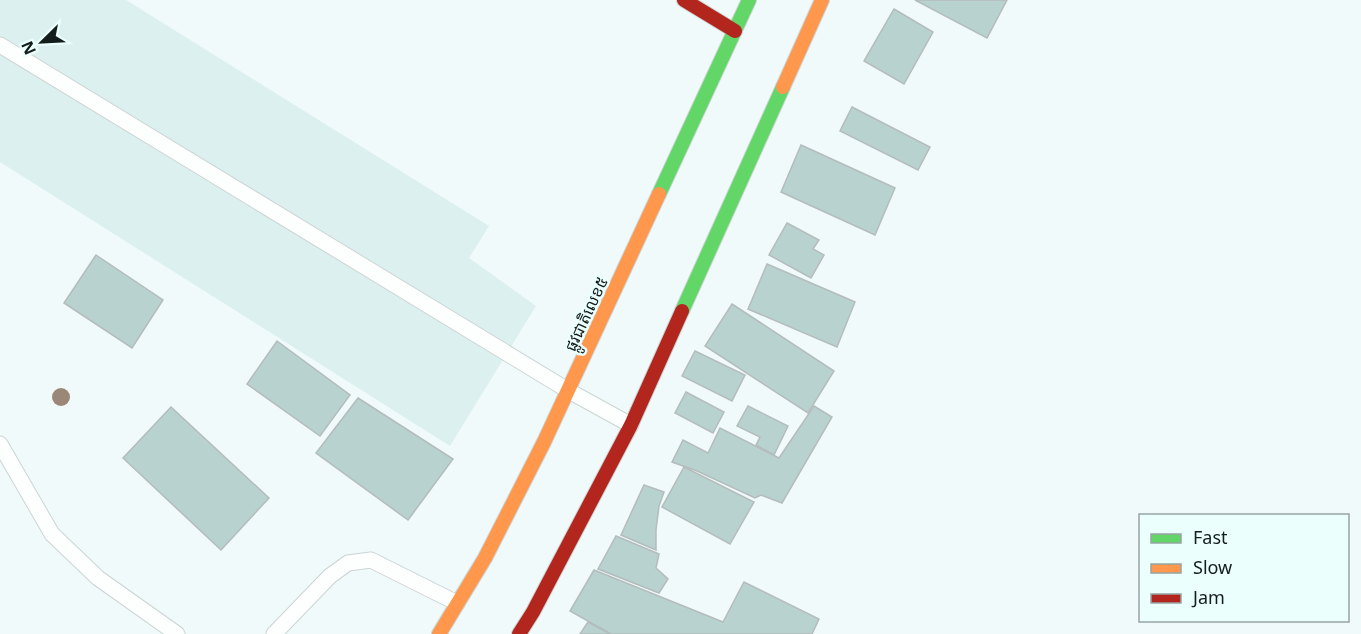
<svg xmlns="http://www.w3.org/2000/svg" width="1361" height="634" viewBox="0 0 1361 634" font-family="'Noto Sans','Noto Sans Khmer',sans-serif">
	<style>
		.built { fill: #dbf0ef }
		.building { fill: #b8d2d0; stroke: #b4bcbc; stroke-width: 1.5 }
		.lines { fill: none; stroke-linecap: round; stroke-linejoin: round }
		.lane-casing { stroke: #ccd5d4; stroke-width: 17 }
		.fast-casing { stroke: #ccd5d4; stroke-width: 16 }
		.slow-casing { stroke: #ccd5d4; stroke-width: 16 }
		.jam-casing { stroke: #ccd5d4; stroke-width: 16 }
		.lane { stroke: #fdfefe; stroke-width: 15 }
		.fast { stroke: #63d668; stroke-width: 14 }
		.slow { stroke: #ff974d; stroke-width: 14 }
		.jam { stroke: #b3261e; stroke-width: 14 }
		.tree { fill: #9b8777 }
		.labels { text-anchor: middle; dominant-baseline: central; stroke-width: 5; stroke-linejoin: round; paint-order: stroke }
		.street-label { font-size: 16px; fill: #141d1c; stroke: #ebfffd }
	</style>
	<rect width="100%" height="100%" fill="#f0fafa"/>
	<path class="built" d="M0,0H126L489,226L469,258L536,306L450,446L0,162Z"/>
	<g class="building">
		<path d="M915,0H1007L987,38Z"/>
		<path d="M894,9L933,32L904,84L864,61Z"/>
		<path d="M852,107L930,147L918,170L840,131Z"/>
		<path d="M801,145L895,188L875,235L781,192Z"/>
		<path d="M787,223L819,240L813,249L824,255L811,278L769,255Z"/>
		<path d="M96,255L163,300L132,348L64,303Z"/>
		<path d="M767,264L855,302L837,347L748,309Z"/>
		<path d="M732,304L834,371L808,413L705,346Z"/>
		<path d="M277,341L350,395L320,436L247,384Z"/>
		<path d="M695,351L745,375L732,401L682,376Z"/>
		<path d="M686,392L724,412L713,433L675,413Z"/>
		<path d="M358,398L453,459L408,520L316,453Z"/>
		<path d="M748,406L788,426L774,455L756,445L760,437L737,426Z"/>
		<path d="M814,406L832,417L782,503L761,495L755,498L697,471L672,462L683,440L708,453L720,428L779,458Z"/>
		<path d="M171,407L269,498L221,550L123,458Z"/>
		<path d="M684,467L754,502L730,544L662,507Z"/>
		<path d="M644,485L664,492L659,506L656,530V550L621,535Z"/>
		<path d="M616,536L659,554L656,568L668,579L659,593L598,569Z"/>
		<path d="M594,570L723,622L744,582L819,619L812,634H611L570,611Z"/>
		<path d="M588,622L610,634H580Z"/>
	</g>
	<g class="lines">
		<g class="lane-casing">
			<g id="lane">
				<path d="M0,45L569,391L631,425"/>
				<path d="M0,444L52,534L98,578L177,634"/>
				<path d="M274,634L330,576L348,563L371,560L457,603"/>
			</g>
		</g>
		<g class="fast-casing">
			<g id="fast">
				<path d="M659,194L749,0"/>
				<path d="M682,311L783,87"/>
			</g>
		</g>
		<g class="slow-casing">
			<g id="slow">
				<path d="M783,87L822,0"/>
				<path d="M439,634L485,558L544,442L659,194"/>
			</g>
		</g>
		<g class="jam-casing">
			<g id="jam">
				<path d="M684,0L735,31"/>
				<path d="M519,634L533,612L631,425L682,311"/>
			</g>
		</g>
		<use href="#lane" class="lane"/>
		<use href="#fast" class="fast"/>
		<use href="#slow" class="slow"/>
		<use href="#jam" class="jam"/>
	</g>
	<circle class="tree" cx="61" cy="397" r="9"/>
	<g class="labels">
		<g class="street-label">
			<text transform="translate(586 314) rotate(-65)">ផ្លូវជាតិលេខ៥</text>
		</g>
	</g>
	<rect x="1139" y="514" width="210" height="108" fill="#ebfffd" stroke="#95a5a3" stroke-width="1.5"/>
	<rect x="1151" y="534" width="30" height="9" fill="#63d668" stroke="#95a5a3" stroke-width="1.5"/>
	<text x="1193" y="544" font-size="18" fill="#141d1c">Fast</text>
	<rect x="1151" y="564" width="30" height="9" fill="#ff974d" stroke="#95a5a3" stroke-width="1.5"/>
	<text x="1193" y="574" font-size="18" fill="#141d1c">Slow</text>
	<rect x="1151" y="594" width="30" height="9" fill="#b3261e" stroke="#95a5a3" stroke-width="1.5"/>
	<text x="1193" y="604" font-size="18" fill="#141d1c">Jam</text>
	<g transform="translate(42 42) rotate(246)" stroke="#ebfffd" stroke-width="4.5" paint-order="stroke">
	<path d="M0-4.5L10 22L0 15L-10 22Z" fill="#141d1c"/>
	<text y="-9" font-size="16" font-weight="bold" text-anchor="middle" fill="#141d1c">N</text>
	</g>
</svg>
